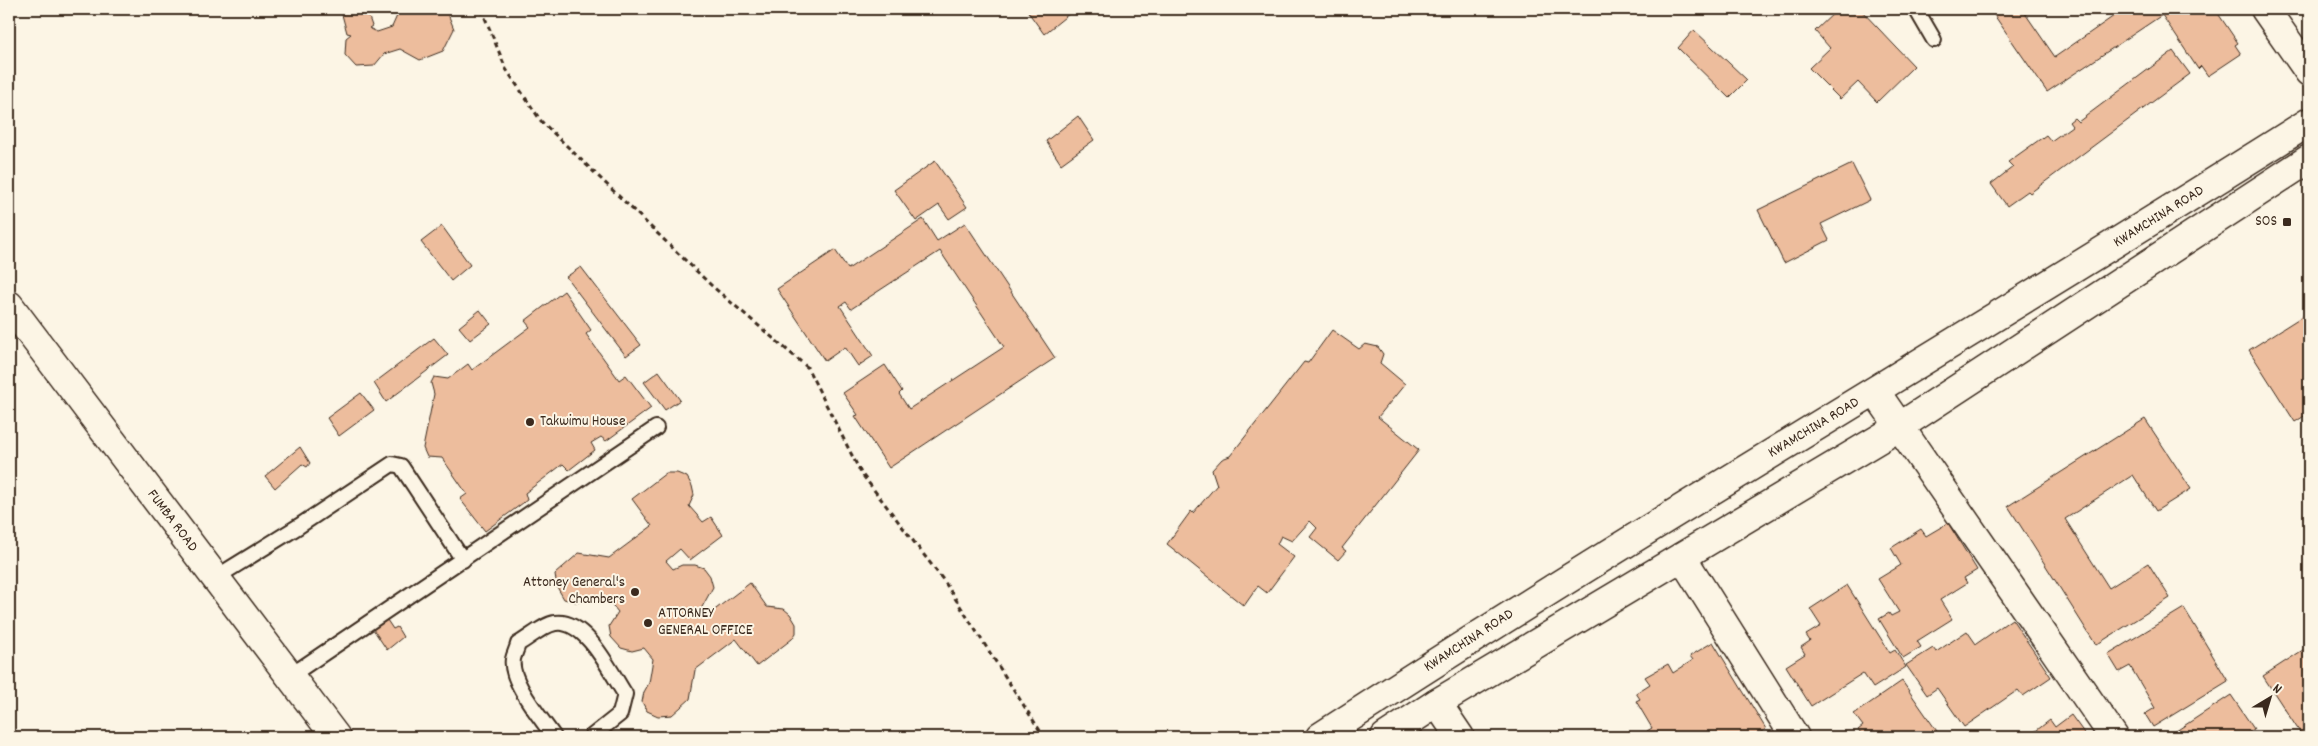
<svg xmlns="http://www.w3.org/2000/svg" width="2318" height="746" viewBox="0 0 2318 746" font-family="Dekko,sans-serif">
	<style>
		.building { fill: #edbd9d; stroke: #3b2a1e }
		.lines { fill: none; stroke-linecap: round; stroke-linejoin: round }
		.service-casing { stroke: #3b2a1e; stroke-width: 18 }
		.minor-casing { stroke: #3b2a1e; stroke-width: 31 }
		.tertiary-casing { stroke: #3b2a1e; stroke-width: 31 }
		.secondary-casing { stroke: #3b2a1e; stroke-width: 31 }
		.path { stroke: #3b2a1e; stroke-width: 3; stroke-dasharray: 5 4; stroke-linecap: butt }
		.service { stroke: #fcf5e5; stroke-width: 14 }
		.minor { stroke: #fcf5e5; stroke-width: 28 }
		.tertiary { stroke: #fcf5e5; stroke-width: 28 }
		.secondary { stroke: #fcf5e5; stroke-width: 28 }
		.poi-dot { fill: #3b2a1e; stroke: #fcf5e5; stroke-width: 2 }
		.labels { text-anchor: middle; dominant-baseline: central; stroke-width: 4; stroke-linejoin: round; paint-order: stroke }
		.street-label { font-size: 15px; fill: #3b2a1e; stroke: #fcf5e5 }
		.poi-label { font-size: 15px; fill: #3b2a1e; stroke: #fcf5e5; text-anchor: end }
	</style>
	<rect width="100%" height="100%" fill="#fcf5e5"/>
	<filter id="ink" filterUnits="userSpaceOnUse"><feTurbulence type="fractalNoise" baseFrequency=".02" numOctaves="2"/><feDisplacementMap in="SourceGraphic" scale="10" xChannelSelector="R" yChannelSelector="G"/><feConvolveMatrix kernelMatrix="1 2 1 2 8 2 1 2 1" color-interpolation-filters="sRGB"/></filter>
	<g filter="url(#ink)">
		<g class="building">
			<path d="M347,9H366L372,26L369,28L377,32L392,27L400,9H446L454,29L443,51L420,60L400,49L384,54L374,66L356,67L345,55L346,38L351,34L347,33L341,11Z"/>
			<path d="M1026,9H1075L1044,34Z"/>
			<path d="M1838,9H1860L1914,66L1877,102L1858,82L1840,99L1809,68L1830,48L1815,31Z"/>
			<path d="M1990,9H2022L2055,57L2124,9H2215L2238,43L2235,45L2241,54L2208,76L2201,66L2198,69L2162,15L2047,92Z"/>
			<path d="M1694,30L1747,80L1729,98L1678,48Z"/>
			<path d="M2173,51L2190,74L2030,193L2028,191L2007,206L1991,184L2013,167L2008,162L2046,135L2051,141L2072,126L2069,122L2074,118L2078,122Z"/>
			<path d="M1078,116L1094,140L1061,164L1046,141Z"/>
			<path d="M935,161L967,207L949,219L939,205L916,221L894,190Z"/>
			<path d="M1852,164L1870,200L1821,224L1829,240L1784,263L1758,210Z"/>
			<path d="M923,219L937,241L965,223L1055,358L889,468L855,416L858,415L843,393L885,365L902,391L899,394L909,409L1004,347L940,251L851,309L846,302L840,306L873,356L858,366L845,347L825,361L777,289L835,250L848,269Z"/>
			<path d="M442,226L470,265L451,281L421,242Z"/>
			<path d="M581,267L641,345L626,356L566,277Z"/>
			<path d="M564,291L591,330L586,334L619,380L626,375L651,408L606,441L601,437L591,443L595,450L569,470L563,464L525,493L527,500L485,531L460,499L467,494L442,458L427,457L423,448L434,394L431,383L434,377L448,379L468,364L472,370L530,327L525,321Z"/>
			<path d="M480,310L491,324L470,340L459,327Z"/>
			<path d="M2309,312V361L2306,363L2309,368V413L2295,422L2249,350Z"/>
			<path d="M1332,330L1359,349L1365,344L1378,347L1383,354L1380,363L1405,384L1378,417L1419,450L1342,548L1346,551L1338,560L1310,537L1317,528L1310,521L1292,541L1281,536L1277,544L1294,557L1267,593L1258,586L1244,606L1167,544L1191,511L1193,513L1217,485L1212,470L1222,459L1230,456L1304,362L1308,363Z"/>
			<path d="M434,338L448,355L386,402L374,383Z"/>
			<path d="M659,371L680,400L665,410L644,382Z"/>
			<path d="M361,393L374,410L339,436L327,418Z"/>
			<path d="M2145,419L2191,489L2156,511L2133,475L2065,519L2109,588L2148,563L2170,598L2096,645L2008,506Z"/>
			<path d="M300,447L310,463L307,467L302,464L275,488L265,476Z"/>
			<path d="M666,473H677L687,477L692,486L694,495L689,506L703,522L711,517L723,535L690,560L680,549L666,561L673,569L682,565H695L704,568L710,576L713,587L701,609L708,615L750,583L767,607L784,609L790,614L796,624V633L792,639L757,666L736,639L695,670L690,699L672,715L658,716L647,711L642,702L644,692L649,683L653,659L644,648L632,651L621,648L611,637L609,626L618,612L609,601L585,599L576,602L564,599L557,587L555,574L579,553L609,558L652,526L632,499Z"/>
			<path d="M1948,523L1977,570L1964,578L1967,583L1940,600L1952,619L1917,641L1921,647L1903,658L1879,619L1889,613L1891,616L1899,612L1878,579L1901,565L1891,548L1921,529L1926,536Z"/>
			<path d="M1847,585L1890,653L1895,650L1906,667L1873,688L1863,673L1811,706L1786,666L1805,654L1801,647L1810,641L1806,635L1821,626L1810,609Z"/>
			<path d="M2184,608L2228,681L2153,727L2145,714L2155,708L2130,666L2119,672L2108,654Z"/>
			<path d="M2012,619L2051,677L2023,696L2018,690L1964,727L1937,688L1927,695L1906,665L1933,648L1936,652L1967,631L1976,644Z"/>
			<path d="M387,620L393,629L397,627L403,637L387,650L373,629Z"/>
			<path d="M1713,642L1766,729L1753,737H1650L1647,731L1652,728L1636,701L1640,699L1636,693L1650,684L1645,677L1668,664L1673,673L1693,660L1690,656Z"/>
			<path d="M2309,646V737H2303L2263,676Z"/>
			<path d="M1902,681L1941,737H1863L1858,730L1863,726L1854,714Z"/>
			<path d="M2231,695L2254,729L2241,737H2167Z"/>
			<path d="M2071,715L2087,737H2028L2050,720L2055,727Z"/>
		</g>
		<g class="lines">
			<g class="service-casing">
				<g id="service">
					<path d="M1916,9L1934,40"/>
					<path d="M215,578L299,526L392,464L401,466L463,560"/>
					<path d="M290,676L656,428"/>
					<path d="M554,737C542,719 509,681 513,659C514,654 517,649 518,644C529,638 543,625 555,623C586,618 611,673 625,694L620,714L591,737"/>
				</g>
			</g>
			<g class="minor-casing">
				<g id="minor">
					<path d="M2265,9L2309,72"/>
					<path d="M1875,391L2114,737"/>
					<path d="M1682,557L1795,737"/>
					<path d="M1437,703L1460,737"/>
				</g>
			</g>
			<g class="tertiary-casing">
				<path id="tertiary" d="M9,305L336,737"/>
			</g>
			<g class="secondary-casing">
				<g id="secondary">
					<path d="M1320,737C1645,525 1981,330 2309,122"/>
					<path d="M1385,737L1437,703L1899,427L2309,159"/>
				</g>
			</g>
			<path class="path" d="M484,9L483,13L506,69L541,121L712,286L807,367L861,473L944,581L1044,737"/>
			<use href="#service" class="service"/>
			<use href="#minor" class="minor"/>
			<use href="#tertiary" class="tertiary"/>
			<use href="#secondary" class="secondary"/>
		</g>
	</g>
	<g class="poi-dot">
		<rect x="2282" y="217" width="10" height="10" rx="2.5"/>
		<circle cx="530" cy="422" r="5"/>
		<circle cx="635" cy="592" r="5"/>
		<circle cx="648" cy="623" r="5"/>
	</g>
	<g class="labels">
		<g class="street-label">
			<text transform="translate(2159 217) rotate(-32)">KWAMCHINA ROAD</text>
			<text transform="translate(1814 428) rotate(-31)">KWAMCHINA ROAD</text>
			<text transform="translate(172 521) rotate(53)">FUMBA ROAD</text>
			<text transform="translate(1469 641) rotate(-33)">KWAMCHINA ROAD</text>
		</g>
		<g class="poi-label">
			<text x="2277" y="222">SOS</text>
			<text x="540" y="422" text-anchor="start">Takwimu House</text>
			<text x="625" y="583">Attoney General's<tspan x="625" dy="17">Chambers</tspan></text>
			<text x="658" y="614" text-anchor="start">ATTORNEY<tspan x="658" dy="17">GENERAL OFFICE</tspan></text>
		</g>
	</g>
	<rect width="2318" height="746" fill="none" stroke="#fcf5e5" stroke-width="30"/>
	<rect x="15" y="15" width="2288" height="716" fill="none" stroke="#3b2a1e" stroke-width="2" filter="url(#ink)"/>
	<g transform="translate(2270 698) rotate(38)" stroke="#fcf5e5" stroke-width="4" paint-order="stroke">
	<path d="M0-4L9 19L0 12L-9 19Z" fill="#3b2a1e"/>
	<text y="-8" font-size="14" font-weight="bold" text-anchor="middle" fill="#3b2a1e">N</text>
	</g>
</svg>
